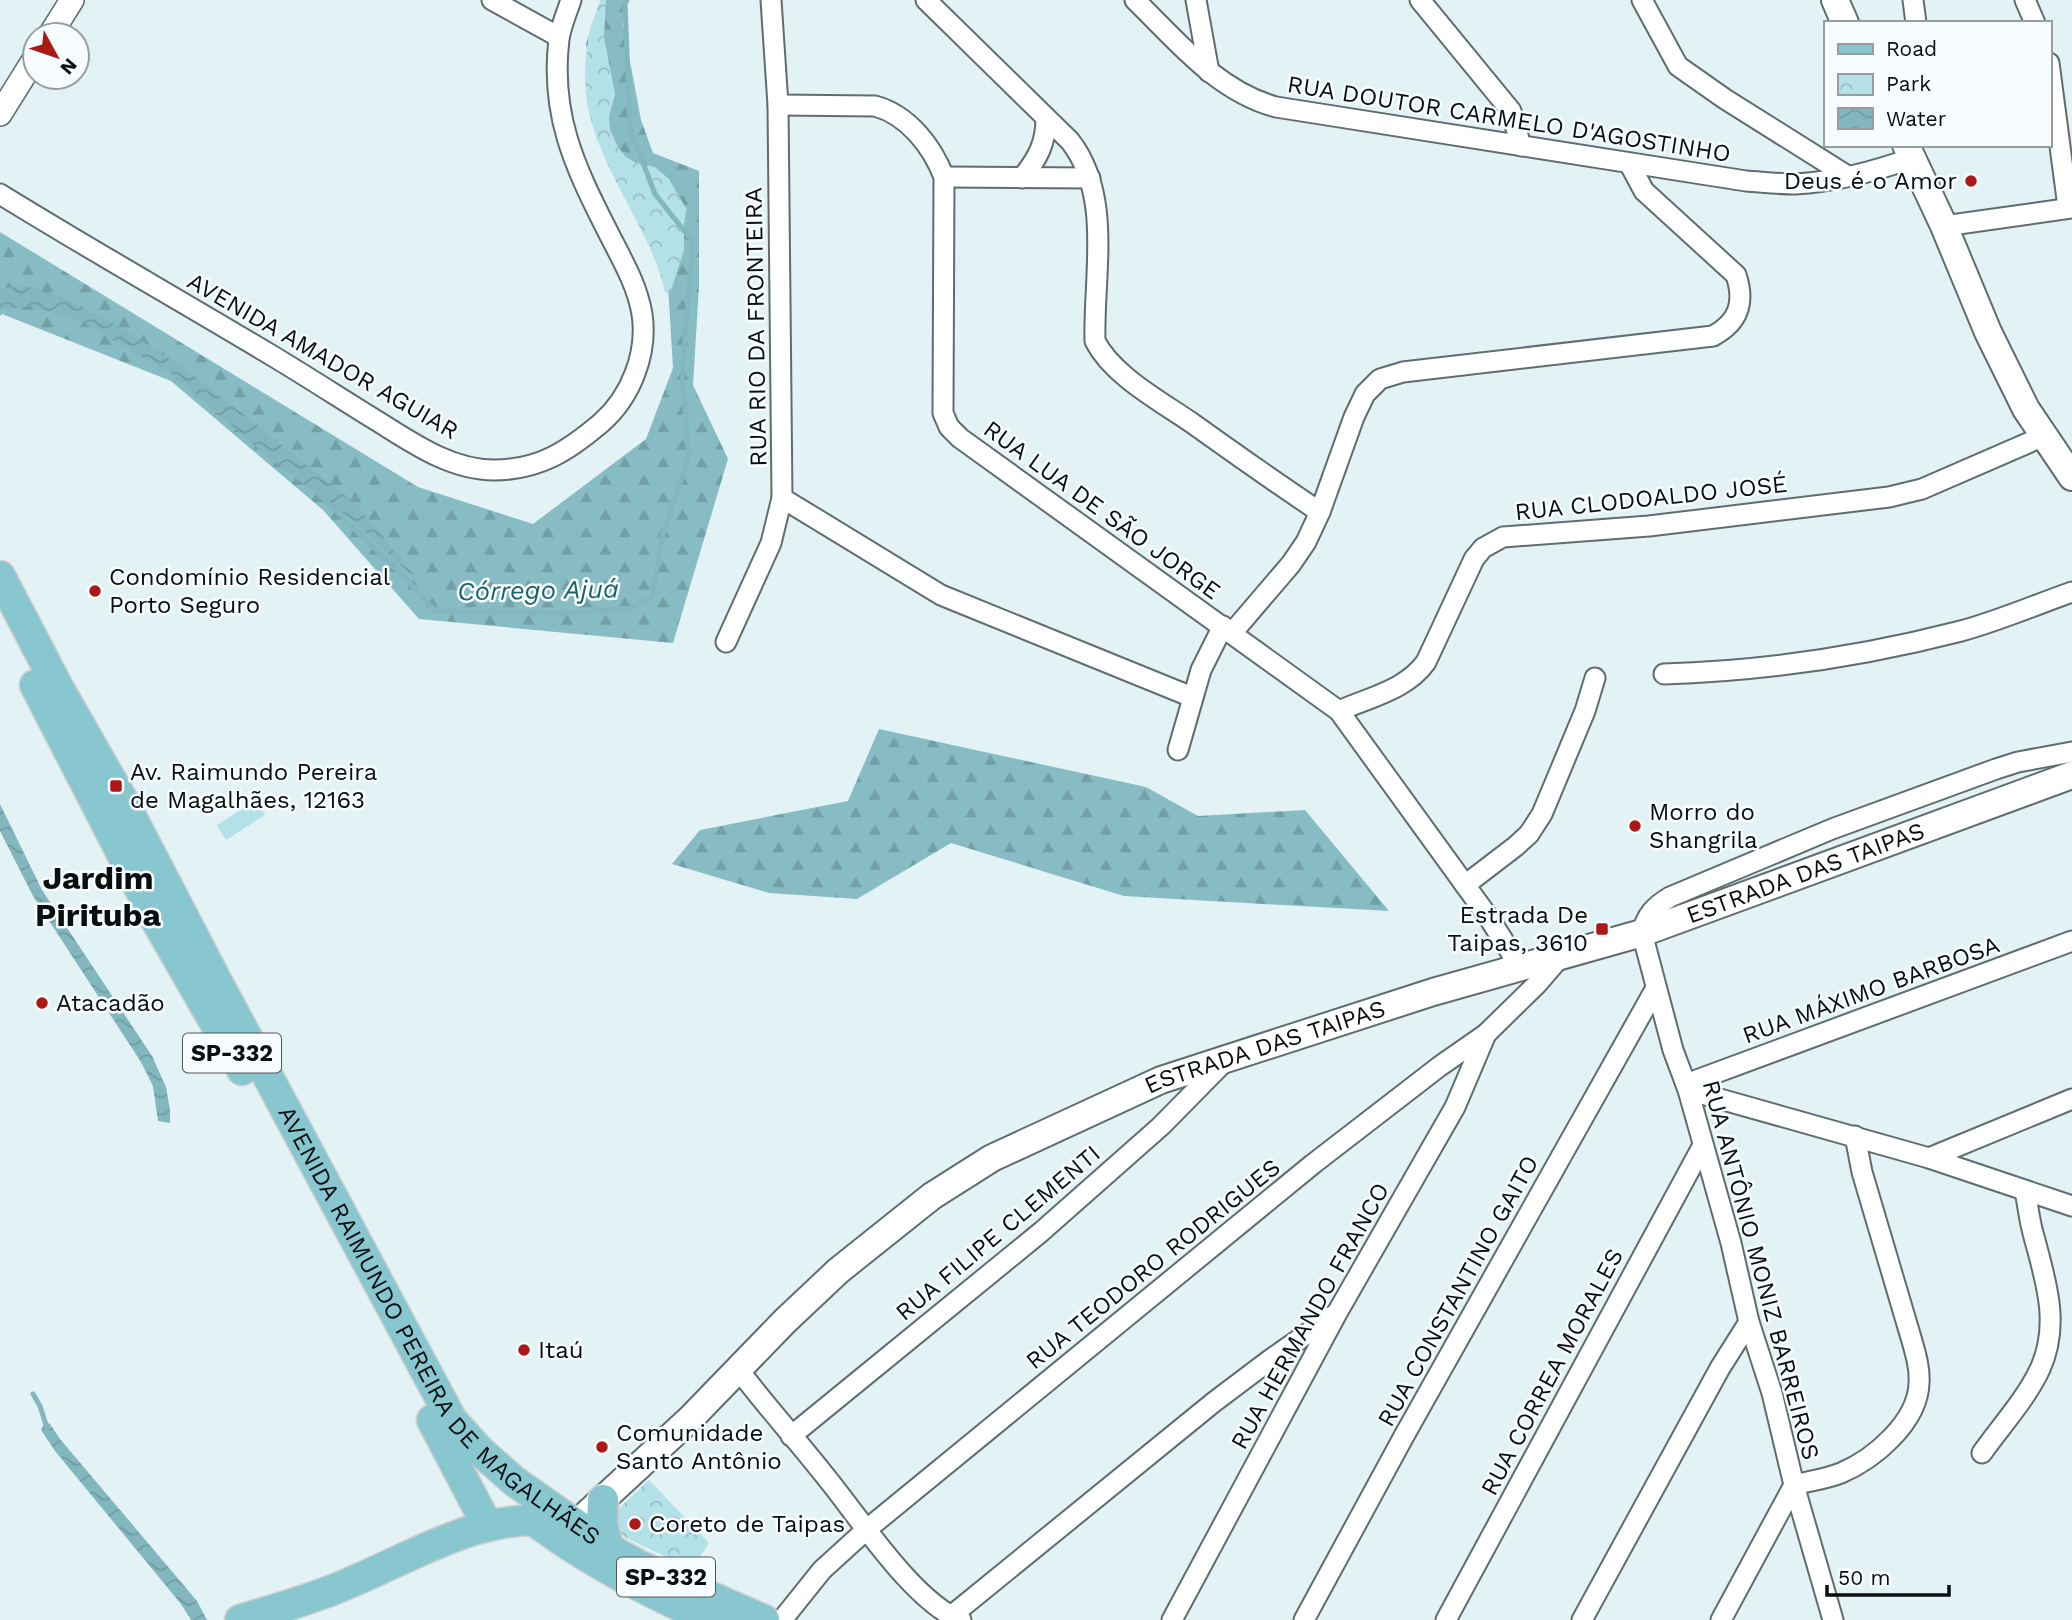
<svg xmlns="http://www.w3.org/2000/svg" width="2072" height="1620" viewBox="0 0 2072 1620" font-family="'Work Sans',sans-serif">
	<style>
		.forest { fill: url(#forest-firs) }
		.park { fill: url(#park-crowns) }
		.pitch { fill: #b4e0e7 }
		.water { fill: url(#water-waves) }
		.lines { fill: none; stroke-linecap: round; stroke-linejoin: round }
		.stream { stroke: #82b7bf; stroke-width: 5 }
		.minor-casing { stroke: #606d6f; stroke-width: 23 }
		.tertiary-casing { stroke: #606d6f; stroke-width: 26 }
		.secondary-casing { stroke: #606d6f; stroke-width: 30 }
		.primary-casing { stroke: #cecfcf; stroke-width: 33 }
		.minor { stroke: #fff; stroke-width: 19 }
		.tertiary { stroke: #fff; stroke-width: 23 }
		.secondary { stroke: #fff; stroke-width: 26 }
		.primary { stroke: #89c7d0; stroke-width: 30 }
		.poi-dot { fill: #ab1916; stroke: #f7fdfe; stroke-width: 2.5 }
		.labels { text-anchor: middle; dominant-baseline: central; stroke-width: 5; stroke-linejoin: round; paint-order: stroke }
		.shield { fill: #f7fdfe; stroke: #505657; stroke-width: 2 }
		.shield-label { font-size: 23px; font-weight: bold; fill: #090e0f }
		.street-label { font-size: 24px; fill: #090e0f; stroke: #f7fdfe }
		.poi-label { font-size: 24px; fill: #090e0f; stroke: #f7fdfe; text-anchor: start }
		.water-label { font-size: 26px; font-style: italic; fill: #1c626c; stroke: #f7fdfe }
		.district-label { font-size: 32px; font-weight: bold; fill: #090e0f; stroke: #f7fdfe }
	</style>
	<defs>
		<pattern id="forest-firs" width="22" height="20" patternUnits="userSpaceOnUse" patternTransform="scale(1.75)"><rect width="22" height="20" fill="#87bcc4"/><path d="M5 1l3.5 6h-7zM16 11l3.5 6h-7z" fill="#73a0a7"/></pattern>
		<pattern id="park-crowns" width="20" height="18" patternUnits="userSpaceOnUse" patternTransform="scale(1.75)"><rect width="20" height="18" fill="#b4e0e7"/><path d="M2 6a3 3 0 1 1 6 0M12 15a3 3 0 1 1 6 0" fill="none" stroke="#99bfc5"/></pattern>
		<pattern id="water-waves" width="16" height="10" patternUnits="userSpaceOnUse" patternTransform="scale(1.75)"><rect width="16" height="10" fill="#82b7bf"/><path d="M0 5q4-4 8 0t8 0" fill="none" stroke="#6f9ca3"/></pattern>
	</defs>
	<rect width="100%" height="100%" fill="#e3f2f4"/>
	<g class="forest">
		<path d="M601,0H627L623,24L641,120L653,153L699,171V286L693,385L728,459L673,643L419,619L323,510L171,381L2,314L0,316V232L418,487L533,524L646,439L673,368L667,270L604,141L586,44Z"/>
		<path d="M879,729L1146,787L1198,816L1305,810L1389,911L1124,896L951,843L857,899L769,893L672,864L700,830L848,801Z"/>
	</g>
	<g class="park">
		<path d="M600,0H606L604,37L615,94L609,117L610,130L618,147L626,157L634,162L655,167L669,179L687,210L684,223V250L671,291L665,293C660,266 647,242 635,218C603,155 574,111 589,36C591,23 597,12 600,0Z"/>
		<path d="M649,1480L709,1543L692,1569L626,1538L609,1523L613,1514Z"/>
	</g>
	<path class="pitch" d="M256,800L265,815L226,840L217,825Z"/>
	<g class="water">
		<path d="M23,285L62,297L110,321L186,369L356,504L424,587L354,522L269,458L173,375L80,321L29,306L0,310V289Z"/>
		<path d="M0,804L42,890L152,1056L166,1087L170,1110V1123L158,1121L153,1086L141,1062L33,896L0,831Z"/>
		<path d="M45,1422L50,1424L60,1439L197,1601L207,1620H191L181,1604L55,1451L41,1430Z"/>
	</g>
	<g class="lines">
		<g class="stream">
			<path d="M317,492L409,582L435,611L567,613L631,608L652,596L663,534L689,456L682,375L693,242L655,194L630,129L625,3L627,0"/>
			<path d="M33,1394L40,1406L47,1428"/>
		</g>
		<g class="minor-casing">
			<g id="minor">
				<path d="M492,0L559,37"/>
				<path d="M926,0L1070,141C1113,196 1093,276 1095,341C1112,375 1160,401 1192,423C1234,453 1276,483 1320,512"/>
				<path d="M1135,0C1177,41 1217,91 1276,107L1746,181C1762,182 1779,184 1795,184C1834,182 1876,171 1912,158"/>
				<path d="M1196,0L1209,72"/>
				<path d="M1420,0L1511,111L1521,146"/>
				<path d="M1642,0L1678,66L1725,99L1846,175"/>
				<path d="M1913,0L1916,23"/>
				<path d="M2025,0L2035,23"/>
				<path d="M2049,63L2068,207"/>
				<path d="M778,105L875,106C908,115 932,146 944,177L943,413L949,427L960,438L1339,711L1489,918L1520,967"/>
				<path d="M944,177L1090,178"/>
				<path d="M1022,178C1038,158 1046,143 1046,118"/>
				<path d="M0,194C89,249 181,301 271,355C306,376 340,398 374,419C410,441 449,470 494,470C539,470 568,451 601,423C631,397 648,353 642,314C637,284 621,258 607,230C574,165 550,114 559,39C561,26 567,12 571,0"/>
				<path d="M1944,226L2072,208"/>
				<path d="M782,498L941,595L1192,697"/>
				<path d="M1232,633L1291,564L1306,542L1320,512L1354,417L1365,394L1380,379L1403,372L1713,336C1739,322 1745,302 1736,275L1644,191L1629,163"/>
				<path d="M726,642L771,543L782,498L778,105L771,0"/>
				<path d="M1664,674C1765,671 1864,656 1961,631C1998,621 2035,605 2072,592"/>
				<path d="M1339,711C1370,697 1406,690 1426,662L1474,559L1483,548L1503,537L1649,526L1889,497L1922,489L2044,436"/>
				<path d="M1178,750L1201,670L1223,626"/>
				<path d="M1465,885L1516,846L1529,834L1542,814L1585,711L1595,678"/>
				<path d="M1686,1084L2072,941"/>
				<path d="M1688,1090L1929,1158L2072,1206"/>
				<path d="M1929,1158L2072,1099"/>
				<path d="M738,1369C766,1406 797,1440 826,1477C858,1516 915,1604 961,1620"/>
				<path d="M791,1436L1041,1232L1161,1126L1225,1061"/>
				<path d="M1982,1453C2001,1426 2026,1399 2040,1369C2061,1323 2045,1279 2033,1233C2029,1219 2028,1205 2025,1191"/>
				<path d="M951,1616L1214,1402L1267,1362L1332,1316"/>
				<path d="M782,1620L822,1570L866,1530L1313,1164L1440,1066L1486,1034L1537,984L1562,955"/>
				<path d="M1172,1620L1337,1313L1455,1107L1486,1034"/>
				<path d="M1304,1620L1404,1436L1656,988"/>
				<path d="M1446,1620L1702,1147"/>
				<path d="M1582,1620L1720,1368L1749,1322"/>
				<path d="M1721,1620L1794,1485C1809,1481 1826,1479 1841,1473C1874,1459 1918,1422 1919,1383C1920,1369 1916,1355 1912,1341L1862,1172L1855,1136"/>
				<path d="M1833,1620L1794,1485L1772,1393L1749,1322L1731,1243L1688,1090L1673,1050L1642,933C1646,915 1655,906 1670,897L1832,829L1996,769L2018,762L2072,752"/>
			</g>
		</g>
		<g class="tertiary-casing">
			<g id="tertiary">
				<path d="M50,35L72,0"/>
				<path d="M0,114L35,58"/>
			</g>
		</g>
		<g class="secondary-casing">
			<g id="secondary">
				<path d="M1835,0L1845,23"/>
				<path d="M1906,145L1944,226L1988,332L2026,409L2072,477"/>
				<path id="s1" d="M587,1514L691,1418L785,1321L838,1271L932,1196L992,1158L1161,1080L1433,992L1642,933L2072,775"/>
			</g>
		</g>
		<g class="primary-casing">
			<g id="primary">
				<path id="s2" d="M0,576L58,687L122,799L214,976L452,1420L480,1451L514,1481L615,1552L640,1566L764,1620"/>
				<path d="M35,685L157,922L242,1070"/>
				<path d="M432,1420L487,1525"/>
				<path d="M603,1500L602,1523L608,1547"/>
				<path d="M532,1519C587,1561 647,1592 711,1620"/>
				<path d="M240,1620C276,1609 313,1599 347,1584C412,1557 478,1514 550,1521"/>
			</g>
		</g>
		<use href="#minor" class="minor"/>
		<use href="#tertiary" class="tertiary"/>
		<use href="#secondary" class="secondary"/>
		<use href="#primary" class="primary"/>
	</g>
	<g class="poi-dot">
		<circle cx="1971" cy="181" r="7"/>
		<circle cx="95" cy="591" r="7"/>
		<rect x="109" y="779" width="14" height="14" rx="3.5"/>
		<circle cx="1635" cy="826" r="7"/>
		<rect x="1595" y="922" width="14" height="14" rx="3.5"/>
		<circle cx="42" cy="1003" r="7"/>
		<circle cx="524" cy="1350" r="7"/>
		<circle cx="602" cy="1447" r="7"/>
		<circle cx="635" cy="1524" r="7"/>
	</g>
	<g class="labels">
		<g class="shield">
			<rect x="183" y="1033.5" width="98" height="39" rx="5"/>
			<rect x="617" y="1557.5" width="98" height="39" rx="5"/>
		</g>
		<g class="shield-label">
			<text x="232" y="1053">SP-332</text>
			<text x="666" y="1577">SP-332</text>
		</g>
		<g class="street-label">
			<text transform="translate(1509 119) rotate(9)">RUA DOUTOR CARMELO D'AGOSTINHO</text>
			<text transform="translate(756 327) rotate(-91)">RUA RIO DA FRONTEIRA</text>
			<text transform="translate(323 356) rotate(30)">AVENIDA AMADOR AGUIAR</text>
			<text transform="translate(1651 498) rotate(-6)">RUA CLODOALDO JOSÉ</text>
			<text transform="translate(1102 510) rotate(36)">RUA LUA DE SÃO JORGE</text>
			<text stroke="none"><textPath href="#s1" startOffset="1404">ESTRADA DAS TAIPAS</textPath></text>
			<text transform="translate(1871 990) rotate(-20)">RUA MÁXIMO BARBOSA</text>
			<text stroke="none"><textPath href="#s1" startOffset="836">ESTRADA DAS TAIPAS</textPath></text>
			<text transform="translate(998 1233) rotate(-40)">RUA FILIPE CLEMENTI</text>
			<text transform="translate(1153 1264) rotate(-39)">RUA TEODORO RODRIGUES</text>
			<text transform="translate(1761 1270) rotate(75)">RUA ANTÔNIO MONIZ BARREIROS</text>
			<text transform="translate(1458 1291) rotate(-61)">RUA CONSTANTINO GAITO</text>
			<text transform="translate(1310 1316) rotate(-61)">RUA HERMANDO FRANCO</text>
			<text stroke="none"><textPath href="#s2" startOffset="875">AVENIDA RAIMUNDO PEREIRA DE MAGALHÃES</textPath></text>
			<text transform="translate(1552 1372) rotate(-62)">RUA CORREA MORALES</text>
		</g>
		<g class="poi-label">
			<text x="1957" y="181" text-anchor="end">Deus é o Amor</text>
			<text x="109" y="577">Condomínio Residencial<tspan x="109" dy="28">Porto Seguro</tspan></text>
			<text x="130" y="772">Av. Raimundo Pereira<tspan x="130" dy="28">de Magalhães, 12163</tspan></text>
			<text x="1649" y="812">Morro do<tspan x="1649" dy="28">Shangrila</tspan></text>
			<text x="1588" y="915" text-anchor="end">Estrada De<tspan x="1588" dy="28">Taipas, 3610</tspan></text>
			<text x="56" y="1003">Atacadão</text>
			<text x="538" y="1350">Itaú</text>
			<text x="616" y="1433">Comunidade<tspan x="616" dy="28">Santo Antônio</tspan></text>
			<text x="649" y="1524">Coreto de Taipas</text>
		</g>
		<g class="water-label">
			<text transform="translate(538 590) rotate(-1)">Córrego Ajuá</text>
		</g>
		<g class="district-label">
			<text x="98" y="878">Jardim<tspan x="98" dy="37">Pirituba</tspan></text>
		</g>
	</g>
	<rect x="1824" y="21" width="228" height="126" fill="#f7fdfe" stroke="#989d9e" stroke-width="2"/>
	<rect x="1838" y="44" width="35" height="10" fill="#89c7d0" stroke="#989d9e" stroke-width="2"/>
	<text x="1886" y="56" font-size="21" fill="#090e0f">Road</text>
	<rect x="1838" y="74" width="35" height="21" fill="url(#park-crowns)" stroke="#989d9e" stroke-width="2"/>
	<text x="1886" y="91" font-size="21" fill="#090e0f">Park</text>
	<rect x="1838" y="108" width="35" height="21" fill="url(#water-waves)" stroke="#989d9e" stroke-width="2"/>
	<text x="1886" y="126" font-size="21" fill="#090e0f">Water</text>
	<g transform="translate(56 56) rotate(130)"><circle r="33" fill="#f7fdfe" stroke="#989d9e" stroke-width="2"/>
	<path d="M0-5L12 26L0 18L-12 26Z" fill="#ab1916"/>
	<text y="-10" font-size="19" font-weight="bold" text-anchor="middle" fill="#090e0f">N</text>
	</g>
	<path d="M1827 1585v10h122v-10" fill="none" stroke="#090e0f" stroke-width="3.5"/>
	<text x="1838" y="1585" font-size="21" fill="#090e0f" stroke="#f7fdfe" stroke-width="5" paint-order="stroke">50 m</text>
</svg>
